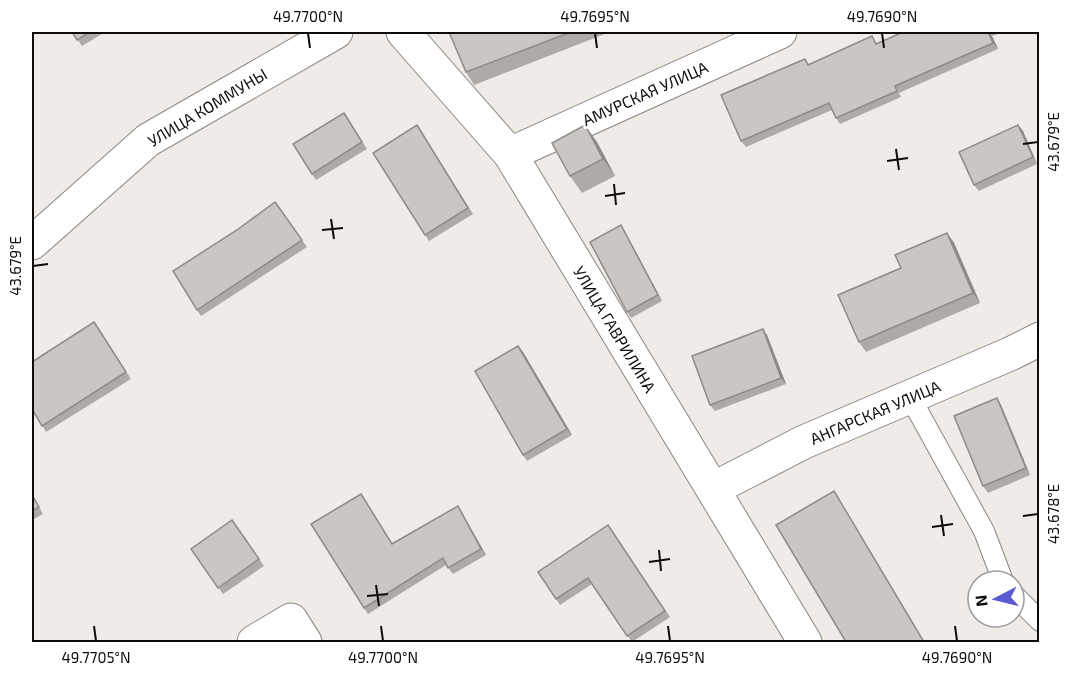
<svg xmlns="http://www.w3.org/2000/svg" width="1071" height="674" viewBox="0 0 1071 674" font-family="'Exo 2',sans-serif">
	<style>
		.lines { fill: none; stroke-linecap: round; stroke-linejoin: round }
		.lane-casing { stroke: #8a8784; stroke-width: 22 }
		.street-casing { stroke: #8a8784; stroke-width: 35 }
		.lane { stroke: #fff; stroke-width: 20 }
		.street { stroke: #fff; stroke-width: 33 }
		.wall { fill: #aeaaa8 }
		.shaded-wall { fill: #8d8b88 }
		.building { fill: #cac6c3; stroke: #8d8b88; stroke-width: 1.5 }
		.ticks { fill: none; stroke: #0e0d0c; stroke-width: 2 }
		.labels { text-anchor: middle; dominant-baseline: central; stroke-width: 5; stroke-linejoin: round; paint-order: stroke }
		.street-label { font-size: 16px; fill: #0e0d0c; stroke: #fff }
		.neatline { fill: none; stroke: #0e0d0c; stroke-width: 2 }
		.ticks-label { font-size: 15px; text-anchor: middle; fill: #0e0d0c }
	</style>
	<rect width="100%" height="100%" fill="#efece8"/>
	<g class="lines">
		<g class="lane-casing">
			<g id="lane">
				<path d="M910,397L984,531L1003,581"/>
				<path d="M1014,595L1040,621"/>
			</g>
		</g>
		<g class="street-casing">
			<g id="street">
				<path d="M403,32L510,154L805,642"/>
				<path d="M510,154L780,32"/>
				<path d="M32,243L148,140L336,32"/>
				<path d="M713,489L804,442L1010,354L1040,339"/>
				<path d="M254,642L291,620L305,642"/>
			</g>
		</g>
		<use href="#lane" class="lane"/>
		<use href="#street" class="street"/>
	</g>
	<g class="wall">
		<path d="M72,32H105L82,46Z"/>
		<path d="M449,32H610L474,85L466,72Z"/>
		<path d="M903,32H1003L992,36L998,49L899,93L901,97L840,124L836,118L832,110L746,147L741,141L805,59L809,64L877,43Z"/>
		<path d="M344,113L367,149L316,180L312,174Z"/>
		<path d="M417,125L473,214L429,241L425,235Z"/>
		<path d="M1018,125L1023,131L1037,164L979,191L974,185Z"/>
		<path d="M597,142L615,176L582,193L570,176Z"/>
		<path d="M275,202L307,247L201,316L197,310L237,230Z"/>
		<path d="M621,225L625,232L662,301L631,318L627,312Z"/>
		<path d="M947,233L954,243L980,303L866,352L859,342L901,268Z"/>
		<path d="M94,322L131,379L46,432L32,409Z"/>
		<path d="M767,335L786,384L715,411L710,405Z"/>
		<path d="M523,352L572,435L527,461L523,455Z"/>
		<path d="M1001,405L1030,475L988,493L983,486Z"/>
		<path d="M32,494L43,514L32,520Z"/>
		<path d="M458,506L486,555L453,574L446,565L368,614L364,608L392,543Z"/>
		<path d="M232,520L264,566L223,594L191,549Z"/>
		<path d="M608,525L670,617L632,642L592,584L560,605L538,572Z"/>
	</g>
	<g class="shaded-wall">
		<path d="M988,32L992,36L998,49L993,43Z"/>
		<path d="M585,125L597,142L615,176L603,159Z"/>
		<path d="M1018,125L1023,131L1037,164L1033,157Z"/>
		<path d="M621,225L625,232L662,301L658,295Z"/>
		<path d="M947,233L954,243L980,303L973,293Z"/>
		<path d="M763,329L767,335L786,384L781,378Z"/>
		<path d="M518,346L523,352L572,435L567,429Z"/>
		<path d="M997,398L1001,405L1030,475L1026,468Z"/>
		<path d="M458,506L486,555L481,549Z"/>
	</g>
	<g class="building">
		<path d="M72,32H90L77,40Z"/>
		<path d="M449,32H571L466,72Z"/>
		<path d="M903,32H988L993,43L895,86L897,91L836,118L829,103L741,141L721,95L805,59L808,65L872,36L876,44Z"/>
		<path d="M344,113L362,142L312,174L293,144Z"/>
		<path d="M417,125L468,208L425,235L373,153Z"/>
		<path d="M585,125L603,159L570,176L552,143Z"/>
		<path d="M1018,125L1033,157L974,185L959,152Z"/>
		<path d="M275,202L302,240L197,310L173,271L237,230Z"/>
		<path d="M621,225L658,295L627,312L590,242Z"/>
		<path d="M947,233L973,293L859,342L838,295L901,268L895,255Z"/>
		<path d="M94,322L126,372L42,426L32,409V362Z"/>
		<path d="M763,329L781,378L710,405L692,356Z"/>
		<path d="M518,346L567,429L523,455L475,371Z"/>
		<path d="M997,398L1026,468L983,486L954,416Z"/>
		<path d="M834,491L924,642H846L776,525Z"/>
		<path d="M361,494L392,544L458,506L481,549L448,568L443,558L364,608L311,524Z"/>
		<path d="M32,495L39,507L32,511Z"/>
		<path d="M232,520L259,559L218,588L191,549Z"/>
		<path d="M608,525L665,611L627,636L588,578L556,599L538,572Z"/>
	</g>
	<path class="ticks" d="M308,33L310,48M595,33L597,48M882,33L884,48M1023,144L1038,142M896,149L899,170M887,161L908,158M614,184L616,205M605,196L625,193M331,219L334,239M322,230L343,228M33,266L48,264M941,515L944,536M1023,516L1038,514M932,527L953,524M659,550L661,571M649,562L670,559M376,585L379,606M367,596L388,594M94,626L96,641M381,626L383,641M668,626L670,641M955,626L957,641"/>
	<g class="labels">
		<g class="street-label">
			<text transform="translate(645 93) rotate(-24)">АМУРСКАЯ УЛИЦА</text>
			<text transform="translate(207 107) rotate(-31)">УЛИЦА КОММУНЫ</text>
			<text transform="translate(615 329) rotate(59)">УЛИЦА ГАВРИЛИНА</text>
			<text transform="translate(875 412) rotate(-23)">АНГАРСКАЯ УЛИЦА</text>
		</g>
	</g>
	<rect width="1071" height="674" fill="none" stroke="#ffffff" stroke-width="66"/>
	<g transform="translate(996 599) rotate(263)"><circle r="28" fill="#ffffff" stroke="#9f9e9e" stroke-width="1.5"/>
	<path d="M0-4.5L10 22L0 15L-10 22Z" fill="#595ad2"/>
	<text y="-9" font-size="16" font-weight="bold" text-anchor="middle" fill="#0e0d0c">N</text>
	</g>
	<rect x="33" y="33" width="1005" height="608" class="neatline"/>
	<g class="ticks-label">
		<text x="308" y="22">49.7700°N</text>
		<text x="595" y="22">49.7695°N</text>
		<text x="882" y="22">49.7690°N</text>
		<text transform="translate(1054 142) rotate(-90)" y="5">43.679°E</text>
		<text transform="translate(16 266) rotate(-90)" y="5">43.679°E</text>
		<text transform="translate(1054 514) rotate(-90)" y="5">43.678°E</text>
		<text x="96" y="663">49.7705°N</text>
		<text x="383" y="663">49.7700°N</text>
		<text x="670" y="663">49.7695°N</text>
		<text x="957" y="663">49.7690°N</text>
	</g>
</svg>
